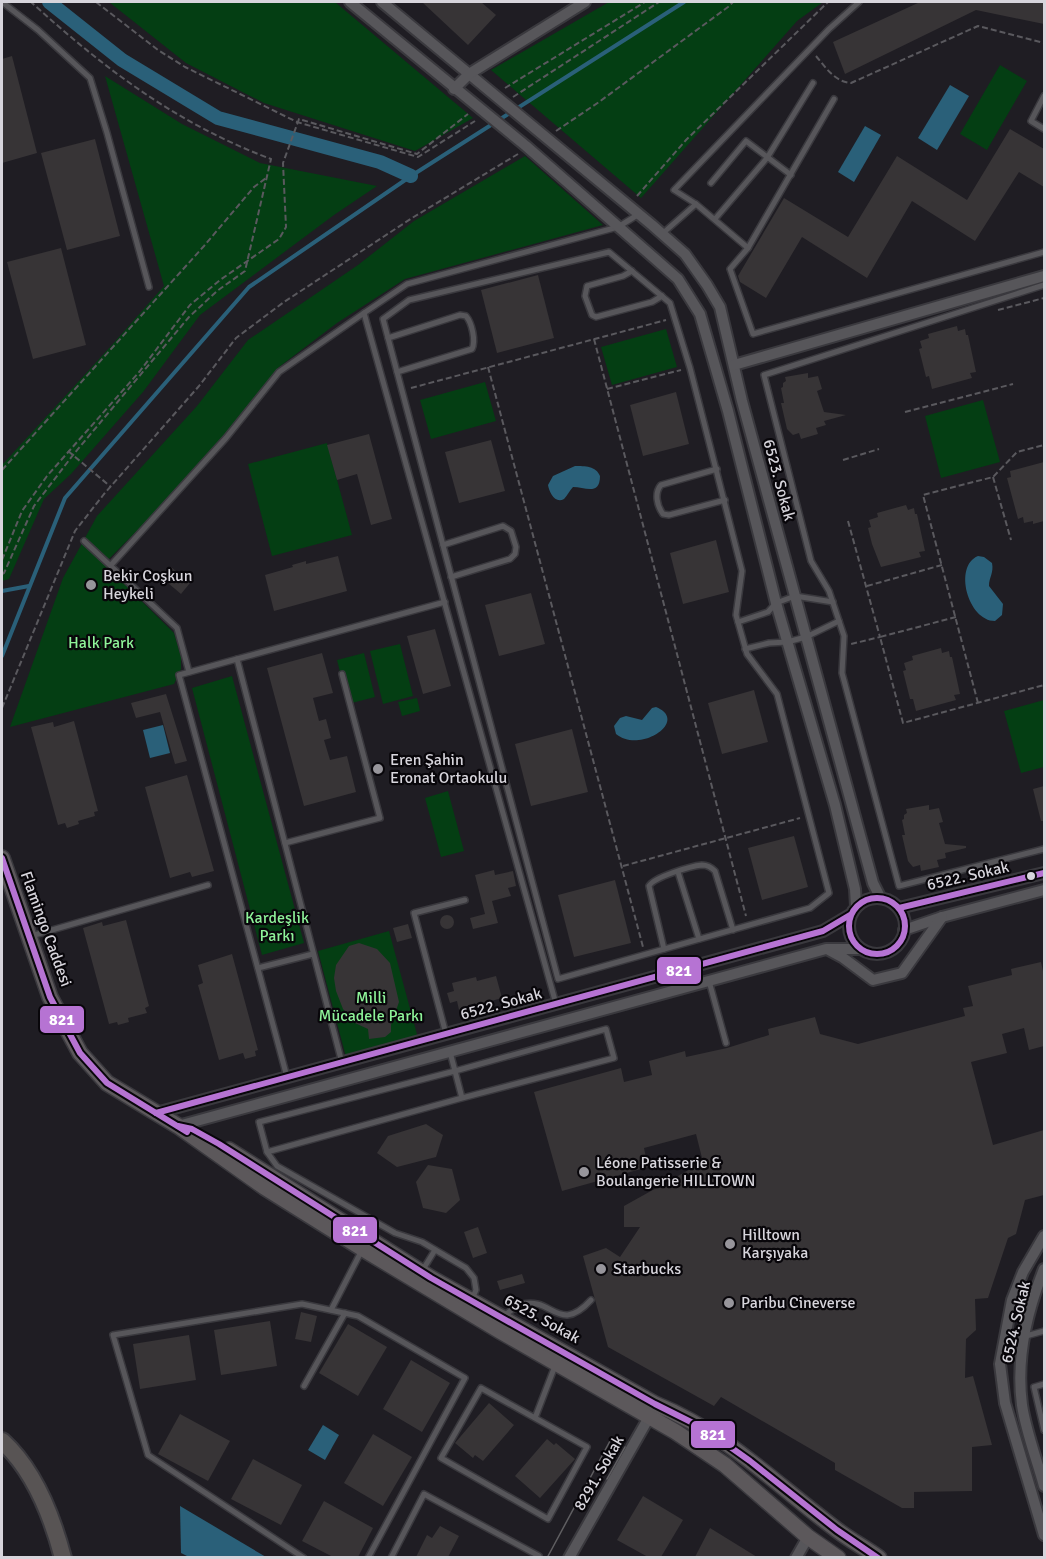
<svg xmlns="http://www.w3.org/2000/svg" width="1046" height="1559" viewBox="0 0 1046 1559" font-family="Signika,sans-serif">
	<style>
		.green { fill: #043e13 }
		.water { fill: #2a6079 }
		.lines { fill: none; stroke-linecap: round; stroke-linejoin: round }
		.stream { stroke: #2a6079; stroke-width: 4 }
		.canal { stroke: #2a6079; stroke-width: 14 }
		.building { fill: #373436 }
		.lane-casing { stroke: #3a393e; stroke-width: 8 }
		.street-casing { stroke: #3a393e; stroke-width: 14 }
		.secondary-casing { stroke: #3a393e; stroke-width: 18 }
		.primary-casing { stroke: #3a393e; stroke-width: 20 }
		.path { stroke: #5a595e; stroke-width: 2; stroke-dasharray: 6 3; stroke-linecap: butt }
		.lane { stroke: #57565a; stroke-width: 5 }
		.street { stroke: #57565a; stroke-width: 10 }
		.secondary { stroke: #5c585b; stroke-width: 15 }
		.primary { stroke: #585454; stroke-width: 16 }
		.tram { stroke: #5f5e61; stroke-width: 1.5 }
		.path-bridge { stroke: #5a595e; stroke-width: 2; stroke-dasharray: 6 3; stroke-linecap: butt }
		.bus-1-casing { stroke: #08060a; stroke-width: 10 }
		.bus-1 { stroke: #b673d3; stroke-width: 6 }
		.poi-dot { fill: #97959b; stroke: #08060a; stroke-width: 2 }
		.bus-dot { fill: #d7d5dc; stroke: #08060a; stroke-width: 2 }
		.labels { text-anchor: middle; dominant-baseline: central; stroke-width: 4.5; stroke-linejoin: round; paint-order: stroke }
		.street-label { font-size: 16px; fill: #d7d5dc; stroke: #08060a }
		.poi-label { font-size: 16px; fill: #d7d5dc; stroke: #08060a; text-anchor: start }
		.park-label { font-size: 16px; fill: #8ef399; stroke: #08060a }
		.line-badge { stroke: #08060a; stroke-width: 2 }
		.badge-label { font-size: 16px; text-anchor: middle; font-weight: bold; fill: #fff }
	</style>
	<rect width="100%" height="100%" fill="#1f1d23"/>
	<g class="green">
		<path d="M109,2H335L473,118L415,151L264,103L186,63Z"/>
		<path d="M609,2H823L797,21L641,198L491,70Z"/>
		<path d="M1000,65L1027,81L987,150L960,134Z"/>
		<path d="M105,76L182,124L260,163L377,186L334,215L200,315L143,392L71,474L44,499L9,579L2,581V465L111,346L164,286Z"/>
		<path d="M525,156L603,225L405,279L337,323L279,367L190,477L104,564L174,633L181,657V669L174,684L10,727L63,578L97,516L197,406L248,340L358,265L414,221Z"/>
		<path d="M666,329L677,367L612,385L601,347Z"/>
		<path d="M485,382L496,421L431,439L420,400Z"/>
		<path d="M983,400L1000,462L941,478L925,416Z"/>
		<path d="M327,443L352,535L272,556L248,464Z"/>
		<path d="M400,644L413,696L383,704L370,651Z"/>
		<path d="M364,653L375,697L348,704L337,660Z"/>
		<path d="M232,676L304,943L262,955L192,688Z"/>
		<path d="M417,698L420,711L402,716L398,702Z"/>
		<path d="M1044,700V767L1021,773L1004,711Z"/>
		<path d="M448,791L464,851L441,857L425,798Z"/>
		<path d="M389,931L418,1038L346,1057L318,951Z"/>
	</g>
	<g class="water">
		<path d="M950,85L969,96L937,150L918,138Z"/>
		<path d="M865,126L881,135L854,182L838,172Z"/>
		<path d="M575,466C585,466 596,466 600,476C600,496 585,487 573,487C570,490 567,496 564,499C555,504 549,492 548,485L553,476Z"/>
		<path d="M978,556L984,557L992,563C994,573 989,577 989,586L1003,604L1002,615L995,621C968,621 953,566 978,556Z"/>
		<path d="M656,707C690,721 640,754 616,734L614,726L620,718L626,716L642,720L652,708Z"/>
		<path d="M163,725L170,753L150,758L143,730Z"/>
		<path d="M323,1425L339,1435L325,1460L308,1450Z"/>
		<path d="M180,1506L266,1557H189L181,1553Z"/>
	</g>
	<g class="lines">
		<g class="stream">
			<path d="M2,591L29,586"/>
			<path d="M2,656L65,498L249,287L411,176L684,2"/>
		</g>
		<path class="canal" d="M49,2L122,60L218,118L380,162L411,176"/>
	</g>
	<g class="building">
		<path d="M422,2H481L496,15L468,45Z"/>
		<path d="M920,2H1044V24L976,10L845,74L833,42Z"/>
		<path d="M12,56L37,153L2,163V59Z"/>
		<path d="M1010,129L1044,149V187L1019,172L975,241L912,201L867,278L802,237L766,298L740,282L738,276L784,198L848,237L897,156L967,200Z"/>
		<path d="M95,139L120,236L67,250L41,153Z"/>
		<path d="M61,248L86,345L33,359L7,262Z"/>
		<path d="M538,275L554,338L497,353L481,290Z"/>
		<path d="M957,326L958,331L965,329L966,335H968L976,372L970,373L972,378L932,389L929,376L926,377L919,349L922,348L920,341L929,338L928,334Z"/>
		<path d="M808,373V378L818,376L822,389L817,391L824,412L846,415L824,421L826,425L816,428L818,434L801,439L799,433L793,435L787,429L781,403H784L781,388L783,387V383L786,381L785,377Z"/>
		<path d="M676,392L689,444L643,456L630,405Z"/>
		<path d="M369,434L392,519L371,525L357,474L337,480L327,445Z"/>
		<path d="M491,440L505,491L459,503L445,452Z"/>
		<path d="M1044,462V521L1033,524V521L1024,523L1023,517L1018,519L1007,478L1011,477L1010,471Z"/>
		<path d="M906,505L908,510L914,508L915,514H917L925,551L919,552L921,557L881,567L872,544L868,528L871,527L869,520L878,517L877,513Z"/>
		<path d="M716,540L729,592L683,604L670,553Z"/>
		<path d="M338,556L347,591L274,611L265,575L293,567L292,565L306,561V564Z"/>
		<path d="M171,567L190,583L181,594L162,578Z"/>
		<path d="M531,593L545,644L499,656L485,605Z"/>
		<path d="M435,629L451,686L423,694L407,636Z"/>
		<path d="M941,648L942,653L949,651L950,657H952L960,694L954,695L956,700L916,711L913,699H910L903,671L906,670L904,663L913,660L912,656Z"/>
		<path d="M322,653L333,693L313,698L319,721L326,719L331,738L324,740L330,760L347,756L356,792L304,806L267,668Z"/>
		<path d="M754,690L768,742L722,754L708,703Z"/>
		<path d="M166,694L187,761L175,764L160,712L136,718L131,703Z"/>
		<path d="M74,721L98,811L94,812L95,816L78,821L79,824L67,828L65,823L58,825L31,727L53,722L54,727Z"/>
		<path d="M572,729L588,792L531,806L515,744Z"/>
		<path d="M187,775L214,871L192,877L190,872L170,878L145,787Z"/>
		<path d="M1044,786V821H1041L1033,789Z"/>
		<path d="M929,805V810L939,808L943,822L939,823L945,844L966,846V848L945,853L946,858L937,860L939,867L921,871L920,865L913,867L908,861L902,835H905L902,820L904,819V815L907,813L906,809Z"/>
		<path d="M794,836L808,887L762,900L748,848Z"/>
		<path d="M494,870L495,875L513,871L516,886L508,888L511,896L492,901L498,923L473,929L470,918L485,914L475,875Z"/>
		<path d="M615,880L631,943L574,957L558,895Z"/>
		<circle cx="447" cy="922" r="7"/>
		<path d="M126,920L149,1006L145,1008L147,1013L128,1018L129,1022L118,1025L117,1022L109,1024L83,928L102,922L103,926Z"/>
		<path d="M408,924L412,938L397,942L393,928Z"/>
		<path d="M359,943L377,949L390,963L399,1002L391,1025V1032L385,1037L369,1039L368,1029L355,1023L343,1009L336,991L334,978L336,965L349,946Z"/>
		<path d="M232,954L258,1050L255,1051L256,1056L245,1059L243,1053L219,1060L198,985L203,983L198,965Z"/>
		<path d="M1041,962L1044,976V1046L1029,1050L1024,1028L1002,1034L1007,1053L971,1062L993,1145L1044,1130V1195L1025,1200L1016,1234L1008,1238L988,1298L975,1299L976,1330L966,1339L965,1378L973,1376L992,1445L972,1447V1491L914,1492V1508H902L835,1470V1463L721,1397L714,1406L608,1347L583,1256L606,1248L620,1257L640,1227H624V1206L703,1162L696,1134L644,1148L648,1167L562,1191L534,1092L621,1068L624,1082L652,1075L649,1061L685,1051L686,1057L727,1048L769,1035L768,1029L815,1017L820,1034L858,1044L965,1016L963,1008L973,1006L968,986L1012,975L1011,969Z"/>
		<path d="M496,976L502,998L459,1010L457,1001L450,1003L447,993L454,991L452,983L476,977L477,981Z"/>
		<path d="M426,1124L443,1135L436,1157L397,1167L377,1153L388,1136Z"/>
		<path d="M428,1165L452,1169L460,1200L446,1213L423,1208L416,1182Z"/>
		<path d="M478,1227L487,1253L473,1258L464,1232Z"/>
		<path d="M522,1274L525,1283L500,1290L497,1281Z"/>
		<path d="M301,1312L317,1316L311,1342L295,1339Z"/>
		<path d="M270,1321L277,1366L221,1375L214,1330Z"/>
		<path d="M348,1324L387,1347L358,1396L319,1373Z"/>
		<path d="M189,1335L196,1380L140,1389L133,1344Z"/>
		<path d="M411,1360L450,1383L422,1432L383,1409Z"/>
		<path d="M489,1403L514,1425L483,1461L475,1455L473,1458L455,1443Z"/>
		<path d="M180,1414L230,1441L208,1481L158,1454Z"/>
		<path d="M373,1434L412,1457L383,1506L344,1483Z"/>
		<path d="M547,1439L554,1445L556,1443L575,1459L540,1498L515,1476Z"/>
		<path d="M253,1459L302,1485L281,1525L231,1499Z"/>
		<path d="M643,1496L683,1520L661,1557H648L617,1540Z"/>
		<path d="M324,1501L373,1528L358,1557H333L302,1541Z"/>
		<path d="M440,1526L459,1536L448,1557H416L427,1535L432,1538Z"/>
		<path d="M710,1528L757,1557H695Z"/>
	</g>
	<g class="lines">
		<g class="lane-casing">
			<g id="lane">
				<path d="M2,2L38,30L90,78L107,133L149,287"/>
				<path d="M859,2L829,29L674,190L696,204L748,248L730,269L753,334L1044,252"/>
				<path d="M1044,96L1031,121L1044,129"/>
				<path d="M711,183L746,141L791,175"/>
				<path d="M715,219L767,158L813,83"/>
				<path d="M662,234L696,204"/>
				<path d="M748,248L834,99"/>
				<path d="M609,252L670,303L690,368L742,571L736,615L747,654L777,694L829,893L810,908L558,979L383,319L409,300Z"/>
				<path d="M632,271L623,276L587,286L585,296L592,315L596,317L652,302L662,296"/>
				<path d="M1044,285L764,375L811,561L829,591L844,636L842,673L899,886L1044,849"/>
				<path d="M388,338L460,315L466,316C472,323 476,341 472,349L397,372"/>
				<path d="M717,469L661,485C654,493 657,506 663,514L669,515L725,500"/>
				<path d="M84,541L177,628L189,672"/>
				<path d="M443,545L503,526L511,531L516,547L515,554L510,559L451,577"/>
				<path d="M111,565L226,438L279,372L364,313"/>
				<path d="M738,622L768,612L776,603L795,596L833,602"/>
				<path d="M745,649L769,643L787,642L806,637L839,621"/>
				<path d="M237,659L445,602"/>
				<path d="M285,843L380,818L342,674"/>
				<path d="M678,872L699,939"/>
				<path d="M31,936L208,885"/>
				<path d="M664,949L649,886C654,877 691,866 702,865C708,865 711,867 715,871L733,930"/>
				<path d="M258,968L313,954"/>
				<path d="M709,981L726,1043"/>
				<path d="M556,1004L364,313L407,284L618,227L639,214"/>
				<path d="M446,1034L414,913L465,900"/>
				<path d="M450,1052L455,1071L259,1122L267,1152L462,1098L455,1071L606,1029L614,1058L462,1098"/>
				<path d="M287,1077L179,675L237,659L342,1063"/>
				<path d="M267,1152L277,1166L395,1233L422,1242L466,1268L474,1278L476,1290L472,1299"/>
				<path d="M422,1271L435,1250"/>
				<path d="M331,1310L362,1250"/>
				<path d="M503,1317C509,1312 515,1306 523,1304C552,1297 559,1335 591,1300"/>
				<path d="M1026,1336L1044,1331"/>
				<path d="M1044,1384L1034,1387L1044,1430"/>
				<path d="M304,1386L345,1313"/>
				<path d="M535,1418L481,1388L441,1458L548,1519L587,1447L535,1418L555,1366"/>
				<path d="M304,1558L148,1455L113,1335L302,1304L358,1316L465,1378L368,1558"/>
				<path d="M391,1558L424,1494L539,1556"/>
			</g>
		</g>
		<g class="street-casing">
			<g id="street">
				<path d="M350,2L526,146L653,257L678,279L700,314L728,411L776,603L835,805L855,889L856,906"/>
				<path d="M382,2L652,225L685,254L707,285L720,307L742,401L873,883L880,897"/>
				<path d="M454,89L469,74L585,2"/>
				<path d="M734,365L1044,276"/>
				<circle cx="877" cy="926" r="28"/>
				<path d="M899,908L1044,873"/>
				<path d="M904,930L942,917L1044,890"/>
				<path d="M829,950L842,957L873,980L902,973L942,917"/>
				<path d="M156,1113L823,931L850,915"/>
				<path d="M178,1126L826,949H860"/>
				<path d="M1044,1236L1023,1272L1012,1300L1000,1364L1005,1403L1044,1535"/>
				<path d="M1044,1269C1027,1311 1016,1360 1022,1405C1026,1432 1037,1460 1044,1486"/>
				<path d="M569,1558L652,1412"/>
				<path d="M796,1558L808,1537"/>
			</g>
		</g>
		<g class="secondary-casing">
			<g id="secondary">
				<path d="M2,858L50,997L80,1053L107,1083L178,1126L264,1187L363,1249L500,1331L676,1432L725,1465L808,1537L838,1558"/>
				<path d="M229,1150L431,1278L655,1404C727,1433 775,1484 837,1530C850,1540 865,1548 879,1558"/>
			</g>
		</g>
		<g class="primary-casing">
			<path id="primary" d="M2,1441C34,1470 52,1516 63,1558"/>
		</g>
		<g class="path">
			<path d="M96,2L158,50L185,67L297,122L418,157L475,121"/>
			<path d="M816,56C826,68 835,82 851,83L978,26L1044,43"/>
			<path d="M505,88L645,2"/>
			<path d="M513,97L659,2"/>
			<path d="M556,131L599,102L728,7L733,2"/>
			<path d="M637,196L686,140L828,2"/>
			<path d="M998,310L1044,298"/>
			<path d="M594,339L746,916"/>
			<path d="M488,367L643,947"/>
			<path d="M411,388L666,320"/>
			<path d="M607,389L681,370"/>
			<path d="M905,412L1013,384"/>
			<path d="M843,460L879,449"/>
			<path d="M2,470L204,246L254,187L266,178"/>
			<path d="M993,477L1011,540"/>
			<path d="M848,521L880,637L851,644"/>
			<path d="M2,560L22,511L47,476L140,371L190,305L220,280L279,239L286,227L283,163L299,119L417,154L468,114"/>
			<path d="M2,574L4,573L34,506L73,455L189,317L217,291L245,271L271,159C175,123 105,69 31,2"/>
			<path d="M867,586L942,565"/>
			<path d="M956,617L880,637L903,723L1044,685"/>
			<path d="M978,703L923,495L993,477L1017,452L1044,445"/>
			<path d="M2,708L75,531L104,494L199,386L236,338L284,302L412,218L518,154"/>
			<path d="M623,866L800,818"/>
		</g>
		<use href="#lane" class="lane"/>
		<use href="#street" class="street"/>
		<use href="#secondary" class="secondary"/>
		<use href="#primary" class="primary"/>
		<g class="tram">
			<path d="M607,1479L625,1447"/>
			<path d="M547,1558L610,1441"/>
		</g>
		<path class="path-bridge" d="M68,451L111,487"/>
		<g class="bus-1-casing">
			<g id="bus-1">
				<path d="M2,858L50,997L80,1053L107,1083L187,1132"/>
				<circle cx="877" cy="926" r="28"/>
				<path d="M899,908L1044,873"/>
				<path d="M156,1113L823,931L850,915"/>
				<path d="M178,1126L192,1129L219,1144L431,1278L655,1404L705,1429L750,1461L837,1530L878,1558"/>
			</g>
		</g>
		<use href="#bus-1" class="bus-1"/>
	</g>
	<g class="poi-dot">
		<circle cx="91" cy="585" r="6"/>
		<circle cx="378" cy="769" r="6"/>
		<circle cx="584" cy="1172" r="6"/>
		<circle cx="730" cy="1244" r="6"/>
		<circle cx="601" cy="1269" r="6"/>
		<circle cx="729" cy="1303" r="6"/>
	</g>
	<circle class="bus-dot" cx="1031" cy="876" r="5"/>
	<g class="labels">
		<g class="street-label">
			<text transform="translate(779 480) rotate(75)">6523. Sokak</text>
			<text transform="translate(968 876) rotate(-13)">6522. Sokak</text>
			<text transform="translate(46 929) rotate(70)">Flamingo Caddesi</text>
			<text transform="translate(501 1004) rotate(-15)">6522. Sokak</text>
			<text transform="translate(542 1319) rotate(29)">6525. Sokak</text>
			<text transform="translate(1016 1322) rotate(-77)">6524. Sokak</text>
			<text transform="translate(599 1473) rotate(-60)">8291. Sokak</text>
		</g>
		<g class="poi-label">
			<text x="103" y="576">Bekir Coşkun<tspan x="103" dy="18">Heykeli</tspan></text>
			<text x="390" y="760">Eren Şahin<tspan x="390" dy="18">Eronat Ortaokulu</tspan></text>
			<text x="596" y="1163">Léone Patisserie &amp;<tspan x="596" dy="18">Boulangerie HILLTOWN</tspan></text>
			<text x="742" y="1235">Hilltown<tspan x="742" dy="18">Karşıyaka</tspan></text>
			<text x="613" y="1269">Starbucks</text>
			<text x="741" y="1303">Paribu Cineverse</text>
		</g>
		<g class="park-label">
			<text x="101" y="643">Halk Park</text>
			<text x="277" y="918">Kardeşlik<tspan x="277" dy="18">Parkı</tspan></text>
			<text x="371" y="998">Milli<tspan x="371" dy="18">Mücadele Parkı</tspan></text>
		</g>
	</g>
	<g class="line-badge">
		<rect x="656" y="956" width="46" height="29" rx="6" fill="#b673d3"/>
		<rect x="39" y="1005" width="46" height="29" rx="6" fill="#b673d3"/>
		<rect x="332" y="1216" width="46" height="28" rx="6" fill="#b673d3"/>
		<rect x="690" y="1420" width="46" height="29" rx="6" fill="#b673d3"/>
	</g>
	<g class="badge-label">
		<text x="679" y="976">821</text>
		<text x="62" y="1025">821</text>
		<text x="355" y="1236">821</text>
		<text x="713" y="1440">821</text>
	</g>
	<rect width="1046" height="1559" fill="none" stroke="#d7d5dc" stroke-width="6"/>
</svg>
